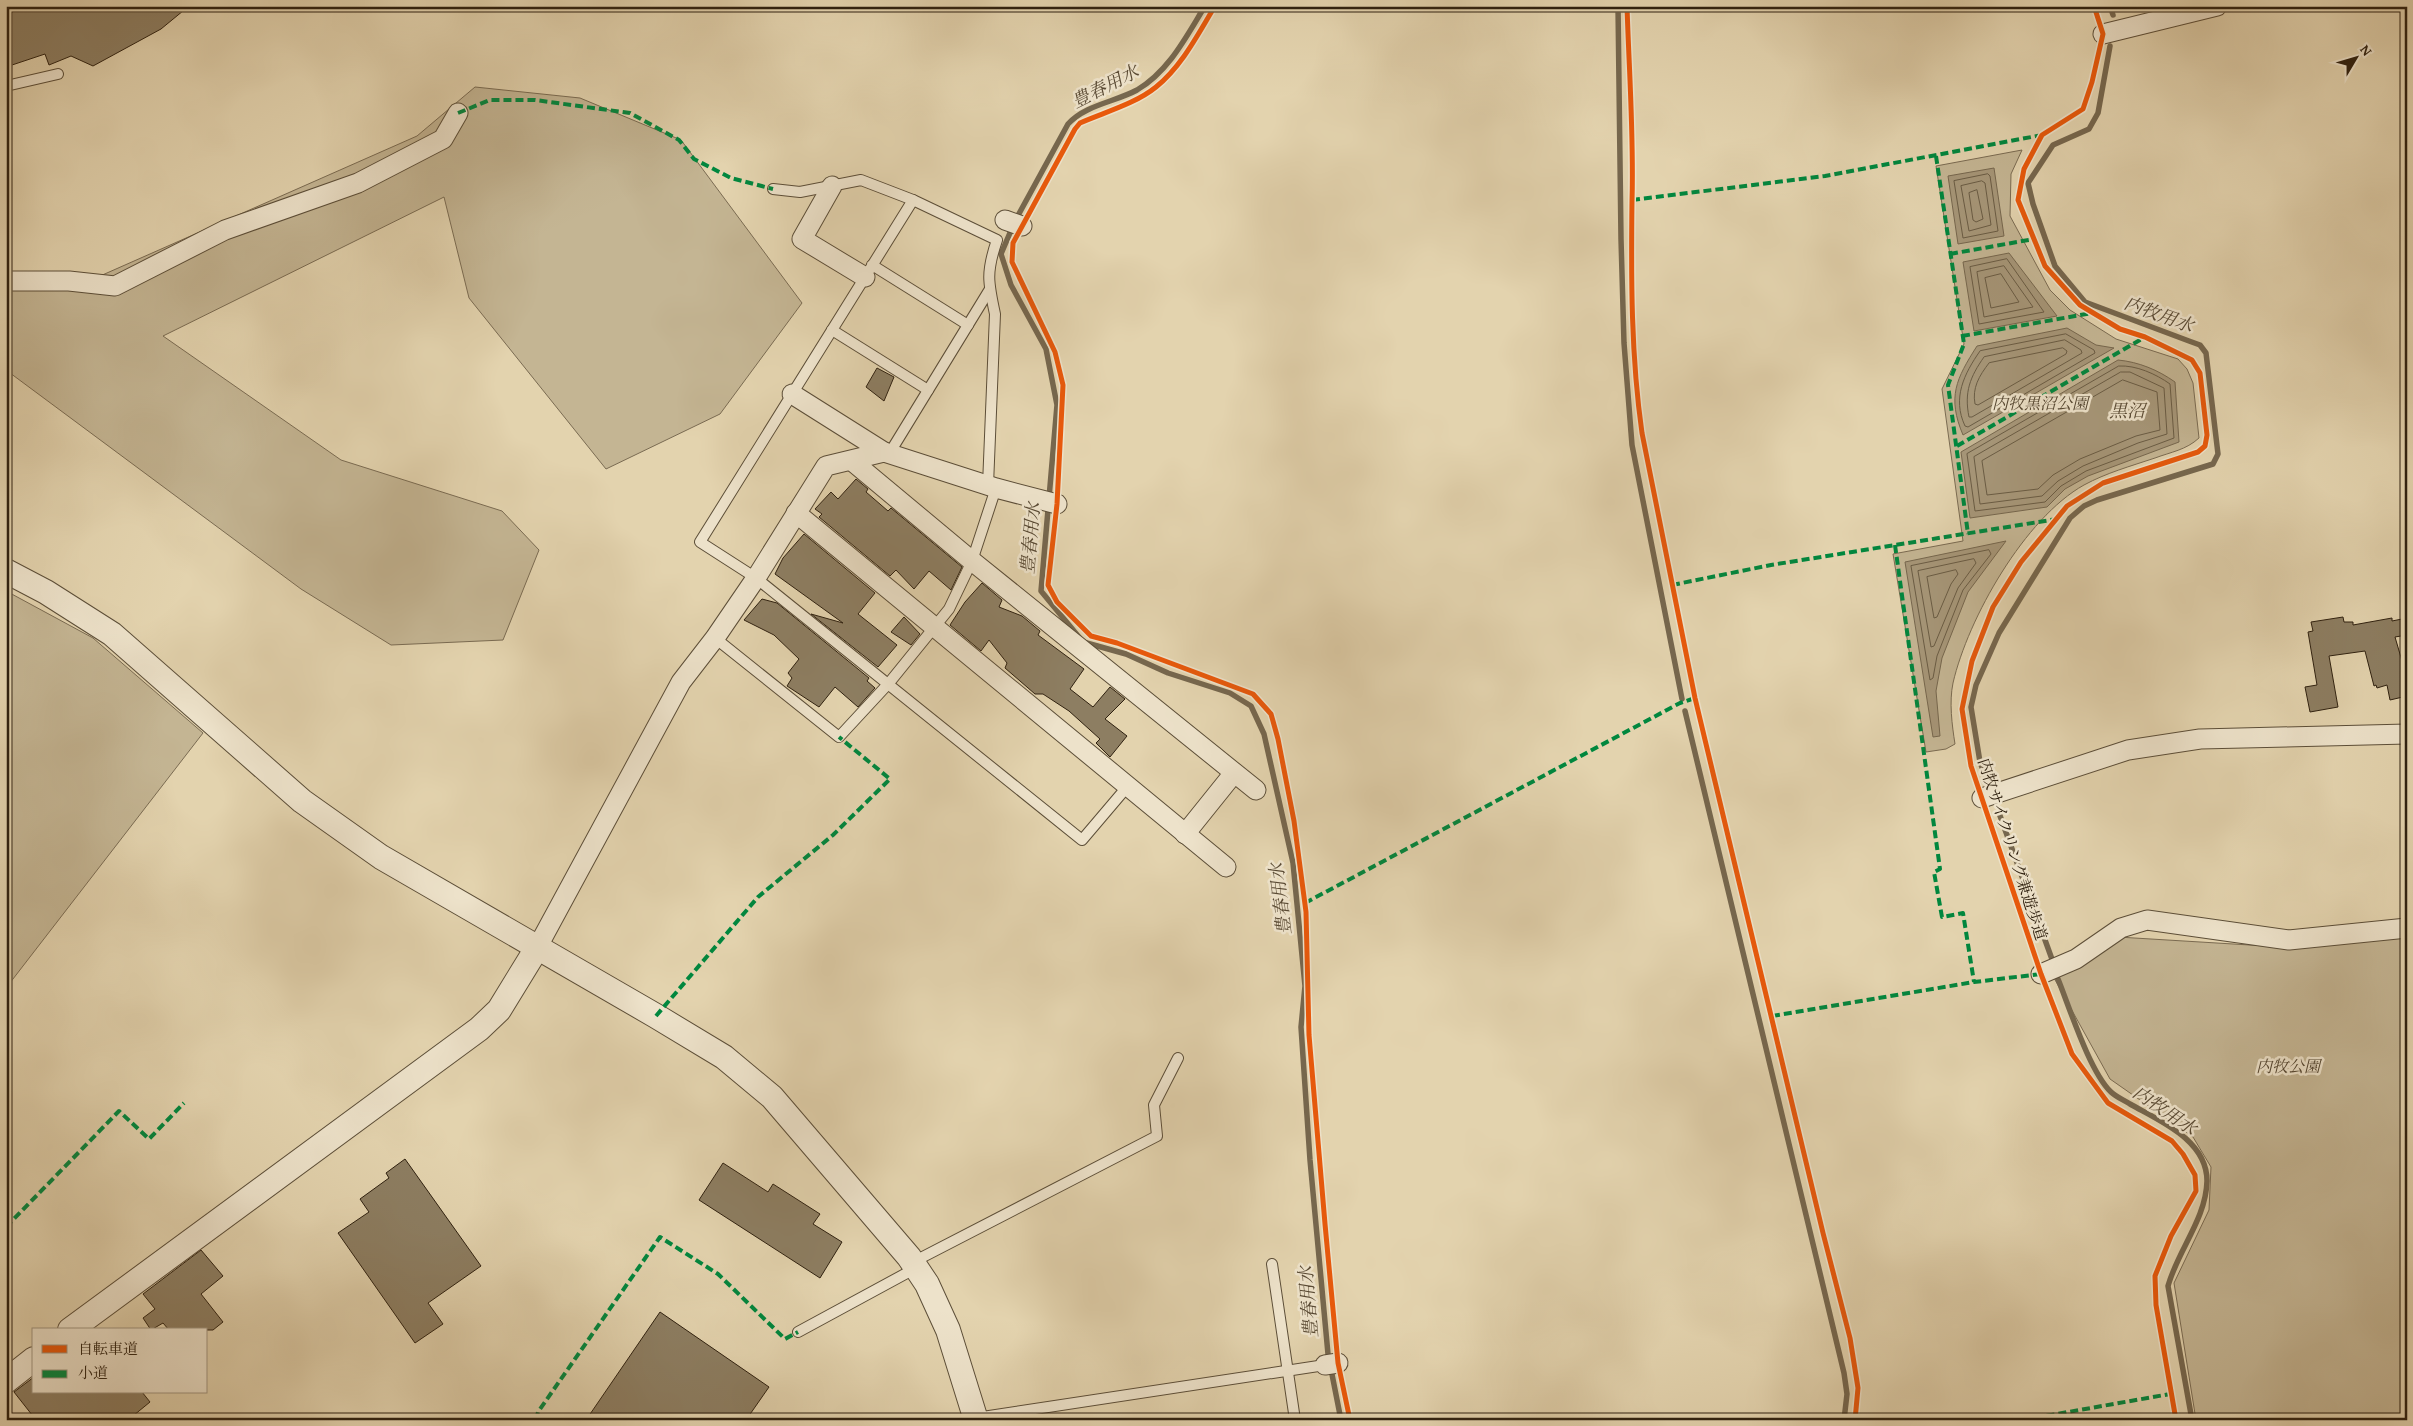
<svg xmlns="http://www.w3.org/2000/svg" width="2413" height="1426" viewBox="0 0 2413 1426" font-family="'Gentium Book Plus','Noto Serif JP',serif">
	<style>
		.green { fill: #c4b593; stroke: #7a6b52 }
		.water { fill: #a69678; stroke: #76674e }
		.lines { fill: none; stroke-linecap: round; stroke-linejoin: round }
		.shore { stroke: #6a5c44; stroke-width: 1 }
		.stream { stroke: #76674e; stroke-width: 5.5 }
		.building { fill: #8d7e62; stroke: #2f2110 }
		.service-casing { stroke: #5c4e38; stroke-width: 12 }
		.minor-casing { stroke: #5c4e38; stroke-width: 21 }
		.tertiary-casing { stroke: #5c4e38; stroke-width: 26 }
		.service { stroke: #ede2ca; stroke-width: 10 }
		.minor { stroke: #ede2ca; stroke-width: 19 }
		.tertiary { stroke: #ede2ca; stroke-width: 24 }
		.quiet { stroke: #00873e; stroke-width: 4; stroke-dasharray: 8 4; stroke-linecap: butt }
		.cycleway-casing { stroke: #ede2ca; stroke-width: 8 }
		.cycleway { stroke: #e8590c; stroke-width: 5 }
		.labels { text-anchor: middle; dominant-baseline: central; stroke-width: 5; stroke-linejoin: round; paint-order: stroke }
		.park-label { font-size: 16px; font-style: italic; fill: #544631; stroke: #ede2ca }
		.street-label { font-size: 16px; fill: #2f2110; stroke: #ede2ca }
		.water-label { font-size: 18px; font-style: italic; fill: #594a34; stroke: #ede2ca }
	</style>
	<rect width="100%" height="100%" fill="#e3d3ae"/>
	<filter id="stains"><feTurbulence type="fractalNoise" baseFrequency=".004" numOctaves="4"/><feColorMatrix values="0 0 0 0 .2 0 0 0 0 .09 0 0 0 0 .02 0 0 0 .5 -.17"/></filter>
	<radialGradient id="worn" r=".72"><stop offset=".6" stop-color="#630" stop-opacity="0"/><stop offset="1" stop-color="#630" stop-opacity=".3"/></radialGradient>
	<g class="green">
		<path d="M475,87L580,98L681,140L802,303L720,414L606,469L469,298L444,197L163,336L341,460L502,511L539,550L503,640L391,645L301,589L6,370V290L82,284L417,136Z"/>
		<path d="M2022,150L2011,174L2010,216L2050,290L2070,310L2116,339L2178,359L2187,369L2193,383L2199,438C2186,450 2171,452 2155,458C2131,466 2106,473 2084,485C2025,518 1968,618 1953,683C1949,702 1952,725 1955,744L1946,749L1926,752L1893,554L1963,541L1942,389L1964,344L1936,166Z"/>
		<path d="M8,592L93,638L203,733L6,988V593Z"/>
		<path d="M2407,934V1420H2196L2174,1283L2209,1210L2211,1167L2193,1137L2110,1079L2054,978L2118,937L2299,948Z"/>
	</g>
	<g class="water">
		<path d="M1994,168L2004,236L1958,244L1948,176Z"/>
		<path d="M2009,253L2057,316L1974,331L1963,262Z"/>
		<path d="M2067,328L2096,345L2114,348L1963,435C1947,397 1956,379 1977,346Z"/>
		<path d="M2118,360C2139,362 2158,370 2175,382L2179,442L2088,476L2065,489L2047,507L1970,518L1961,452Z"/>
		<path d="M2006,541L1968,592L1942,658L1936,691L1940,736L1933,737L1905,562Z"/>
	</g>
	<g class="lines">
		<g class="shore">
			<path d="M1988,174L1990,176L1998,231L1963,238L1954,181Z"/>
			<path d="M1982,181L1985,183L1991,225L1969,231L1961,186Z"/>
			<path d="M1977,190L1983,219L1976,222L1973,220L1969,193Z"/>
			<path d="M2007,259L2044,312L1979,324L1970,267Z"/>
			<path d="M2004,266L2033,307L1984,317L1977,272Z"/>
			<path d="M2001,274L2019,302L1991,308L1985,278Z"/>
			<path d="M2066,334L2094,350L2095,353L1968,427L1965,426C1952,398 1964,374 1980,351Z"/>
			<path d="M2065,340L2081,350L2082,353L1972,417H1969C1964,392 1970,377 1984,357Z"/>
			<path d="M2063,348L2067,351L2066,354L1978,405L1975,404C1972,388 1979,376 1989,363Z"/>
			<path d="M2119,366C2136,365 2156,374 2170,384L2174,438L2086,471L2061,486L2045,502L1975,511L1967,454Z"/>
			<path d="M2121,372H2130L2164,388L2167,434L2138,443L2083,466L2058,481L2042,496L1980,504L1974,457Z"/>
			<path d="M2123,380L2157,392L2160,430L2136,436L2080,459L2053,475L2038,489L1987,495L1982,461Z"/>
			<path d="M1989,550L1991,554L1963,590L1937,656L1933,678L1930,680L1911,566Z"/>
			<path d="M1974,559L1976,563L1958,588L1934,646L1931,647L1918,571Z"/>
			<path d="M1956,570L1958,574L1951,584L1937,617L1934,618L1927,577Z"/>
		</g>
		<g class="stream">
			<path d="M1205,6C1186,37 1169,71 1137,90C1115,102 1085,105 1068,124L1015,221L1001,254L1011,285L1046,349L1057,405L1041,591L1083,642L1126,654L1168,673L1230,693L1251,706L1264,734L1293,863L1305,986L1301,1027L1310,1160L1328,1354L1341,1420"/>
			<path d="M1618,6L1621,239L1624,343L1632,445L1682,699"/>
			<path d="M2110,6L2113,15"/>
			<path d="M1685,711L1844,1373L1847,1394L1844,1420"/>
			<path d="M1988,783L1980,762L1971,707L1976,685L1999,633L2070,518L2084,506L2097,500L2213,464L2218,454L2206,353L2200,345L2189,341L2085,302L2055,266L2033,204L2028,183L2053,145L2089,129L2098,113L2110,46"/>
			<path d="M1999,813L2053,962"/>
			<path d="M2058,979C2070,1009 2090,1072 2111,1092C2116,1097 2124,1100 2130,1104C2160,1121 2207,1140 2207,1181C2206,1219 2178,1250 2168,1286L2192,1420"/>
		</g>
	</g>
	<g class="building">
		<path d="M6,6H189L161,29L93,66L71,56L49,65L45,54L6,67Z"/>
		<path d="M877,368L894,377L884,401L866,387Z"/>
		<path d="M856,479L868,489L866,492L888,511L891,508L962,567L951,590L929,571L914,589L896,570L890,576L819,517L822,514L815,509L831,492L838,499Z"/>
		<path d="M804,534L875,593L858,614L897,645L878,667L811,614L843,623L775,574L783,558Z"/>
		<path d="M982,583L1002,600L999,607L1022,616L1040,631L1038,635L1084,669L1070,689L1093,707L1110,687L1125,699L1105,719L1127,736L1110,757L1096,743L1100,739L1069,711L1043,694H1035L1005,668L1007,663L989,640L981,651L950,625L965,602Z"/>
		<path d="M762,599L777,603L869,678L867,681L875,688L858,707L835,687L819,707L787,686L792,678L788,673L799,659L774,635L744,620Z"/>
		<path d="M904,617L920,634L911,645L891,632Z"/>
		<path d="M2343,617L2344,622H2353V625L2392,618V621L2407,618V635L2395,637L2407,678V696L2390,700L2387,685L2377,688L2376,685L2374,686L2365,651L2329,656L2338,707L2310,712L2305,687L2317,685L2308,632L2313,631L2311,622Z"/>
		<path d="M405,1159L481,1266L428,1303L443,1324L415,1343L338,1233L369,1212L360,1199L389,1178L386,1173Z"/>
		<path d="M723,1163L768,1192L773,1184L820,1214L813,1224L842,1242L820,1278L699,1200Z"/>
		<path d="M201,1250L223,1276L201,1294L223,1322L213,1330H169L163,1323L151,1330L143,1318L155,1309L143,1294Z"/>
		<path d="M660,1312L769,1387L746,1420H586Z"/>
		<path d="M34,1377V1392H142L150,1402L128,1420H36L14,1392Z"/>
	</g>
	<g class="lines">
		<g class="service-casing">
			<g id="service">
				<path d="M6,86L58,74"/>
				<path d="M773,189L800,192L861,180L913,200L997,240C986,272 988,282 995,314L988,485"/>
				<path d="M913,200L700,542L756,578L1082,840L1127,787"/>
				<path d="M872,265L968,325"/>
				<path d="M832,330L928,390"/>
				<path d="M889,454L990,289"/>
				<path d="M715,638L839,737L889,683L949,609L972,561L996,488"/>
				<path d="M913,1262L1157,1136L1154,1105L1178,1058"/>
				<path d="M1272,1264L1295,1420"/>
				<path d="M798,1332L916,1268"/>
				<path d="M976,1418L1325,1365"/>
			</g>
		</g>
		<g class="minor-casing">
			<g id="minor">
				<path d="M2103,34L2217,6"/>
				<path d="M832,186L802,239L865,277"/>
				<path d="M1005,220L1022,226"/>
				<path d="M6,281H69L115,286L225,230L358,183L443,139L458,113"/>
				<path d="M792,394L884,452"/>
				<path d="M852,461L972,561L1256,790"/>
				<path d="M796,513L1226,867"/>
				<path d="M1982,798L2128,750L2200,739L2407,734"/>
				<path d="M1185,834L1234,773"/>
				<path d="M537,948L681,682L715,638L756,578L826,466L884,452L996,488L1057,504"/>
				<path d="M2041,974L2076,959L2121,928L2147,920L2289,940L2407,928"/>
				<path d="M1325,1365L1338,1363"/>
			</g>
		</g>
		<g class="tertiary-casing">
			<g id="tertiary">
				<path d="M6,571L46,592L112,634L302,801L381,857L656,1016L724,1057L772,1097L909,1257L927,1284L948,1330L976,1420"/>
				<path d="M70,1330L479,1029L499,1010L537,948"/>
				<path d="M6,1381L34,1359"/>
			</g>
		</g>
		<use href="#service" class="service"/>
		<use href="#minor" class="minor"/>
		<use href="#tertiary" class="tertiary"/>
		<g class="quiet">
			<path d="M458,113L490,100H535L630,113L679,140L694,159L731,178L773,189"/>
			<path d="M1936,156L1964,344L1948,385L1968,534"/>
			<path d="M1632,200L1825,176L2042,135"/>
			<path d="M1950,254L2034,239"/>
			<path d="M1962,336L2092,313"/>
			<path d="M1957,446L2145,337"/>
			<path d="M1895,545L1940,869L1934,872L1942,917L1963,913L1974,982"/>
			<path d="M1672,585L1771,565L2057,519"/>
			<path d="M1305,903L1680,703L1695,698"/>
			<path d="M656,1016L758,897L833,835L890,779L839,737"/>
			<path d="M1772,1016L1974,982L2041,974"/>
			<path d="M6,1227L119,1111L149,1139L184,1103"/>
			<path d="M536,1420L538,1412L660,1237L718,1274L785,1339L798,1332"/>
			<path d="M2023,1420L2170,1394"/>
		</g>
		<g class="cycleway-casing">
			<g id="cycleway">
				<path d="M1215,6C1198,34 1182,66 1156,87C1135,104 1105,112 1080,123L1075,129L1013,243L1012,262L1055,352L1063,385L1057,504L1048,585L1057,602L1091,636L1117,643L1253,694L1271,714L1278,739L1294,821L1306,912L1309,1035L1325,1224L1338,1363L1350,1420"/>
				<path d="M1627,6C1629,71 1634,136 1632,201C1631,278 1631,356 1642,433L1695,698L1823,1233L1850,1338L1858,1388L1855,1420"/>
				<path d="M2094,6L2103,34L2092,82L2083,109L2042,135L2024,169L2018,200L2045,266L2080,305L2120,329L2145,337L2192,360L2200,373L2207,435L2205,446L2198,452L2103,483L2067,506L2021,562L1993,607L1972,661L1962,709L1971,766L2041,974L2072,1054L2108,1103L2172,1141L2183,1154L2195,1175L2196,1191L2171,1236L2155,1276L2156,1305L2176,1420"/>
			</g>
		</g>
		<use href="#cycleway" class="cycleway"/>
	</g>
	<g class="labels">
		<g class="park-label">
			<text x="2040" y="403">内牧黒沼公園</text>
			<text x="2288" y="1066">内牧公園</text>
		</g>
		<g class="street-label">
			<text transform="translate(2013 849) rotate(72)">内牧サイクリング兼遊歩道</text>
		</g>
		<g class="water-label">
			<text transform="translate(1105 86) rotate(-27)">豊春用水</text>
			<text transform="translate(2159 314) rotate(20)">内牧用水</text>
			<text x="2127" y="410">黒沼</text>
			<text transform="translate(1030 538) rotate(-85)">豊春用水</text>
			<text transform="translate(1280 899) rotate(-97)">豊春用水</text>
			<text transform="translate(2165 1110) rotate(34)">内牧用水</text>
			<text transform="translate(1308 1302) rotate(-95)">豊春用水</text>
		</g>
	</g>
	<rect width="2413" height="1426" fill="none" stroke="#e3d3ae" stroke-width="25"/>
	<rect x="8" y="8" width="2398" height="1411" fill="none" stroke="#2f2110" stroke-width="2.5"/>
	<rect x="12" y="12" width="2388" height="1401" fill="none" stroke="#2f2110"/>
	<rect x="32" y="1328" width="175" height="65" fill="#ede2ca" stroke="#a19580"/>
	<rect x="42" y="1345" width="25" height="8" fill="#e8590c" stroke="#a19580"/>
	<text x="78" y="1354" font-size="15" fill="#2f2110">自転車道</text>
	<rect x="42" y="1370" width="25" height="8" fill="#00873e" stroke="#a19580"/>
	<text x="78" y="1378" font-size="15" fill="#2f2110">小道</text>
	<g transform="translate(2356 58) rotate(52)" stroke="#ede2ca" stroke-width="4" paint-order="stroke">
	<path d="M0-4L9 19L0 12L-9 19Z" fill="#2f2110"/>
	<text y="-8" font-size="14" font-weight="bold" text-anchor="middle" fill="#2f2110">N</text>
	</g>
	<rect width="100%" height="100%" filter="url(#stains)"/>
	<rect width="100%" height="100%" fill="url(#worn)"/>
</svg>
